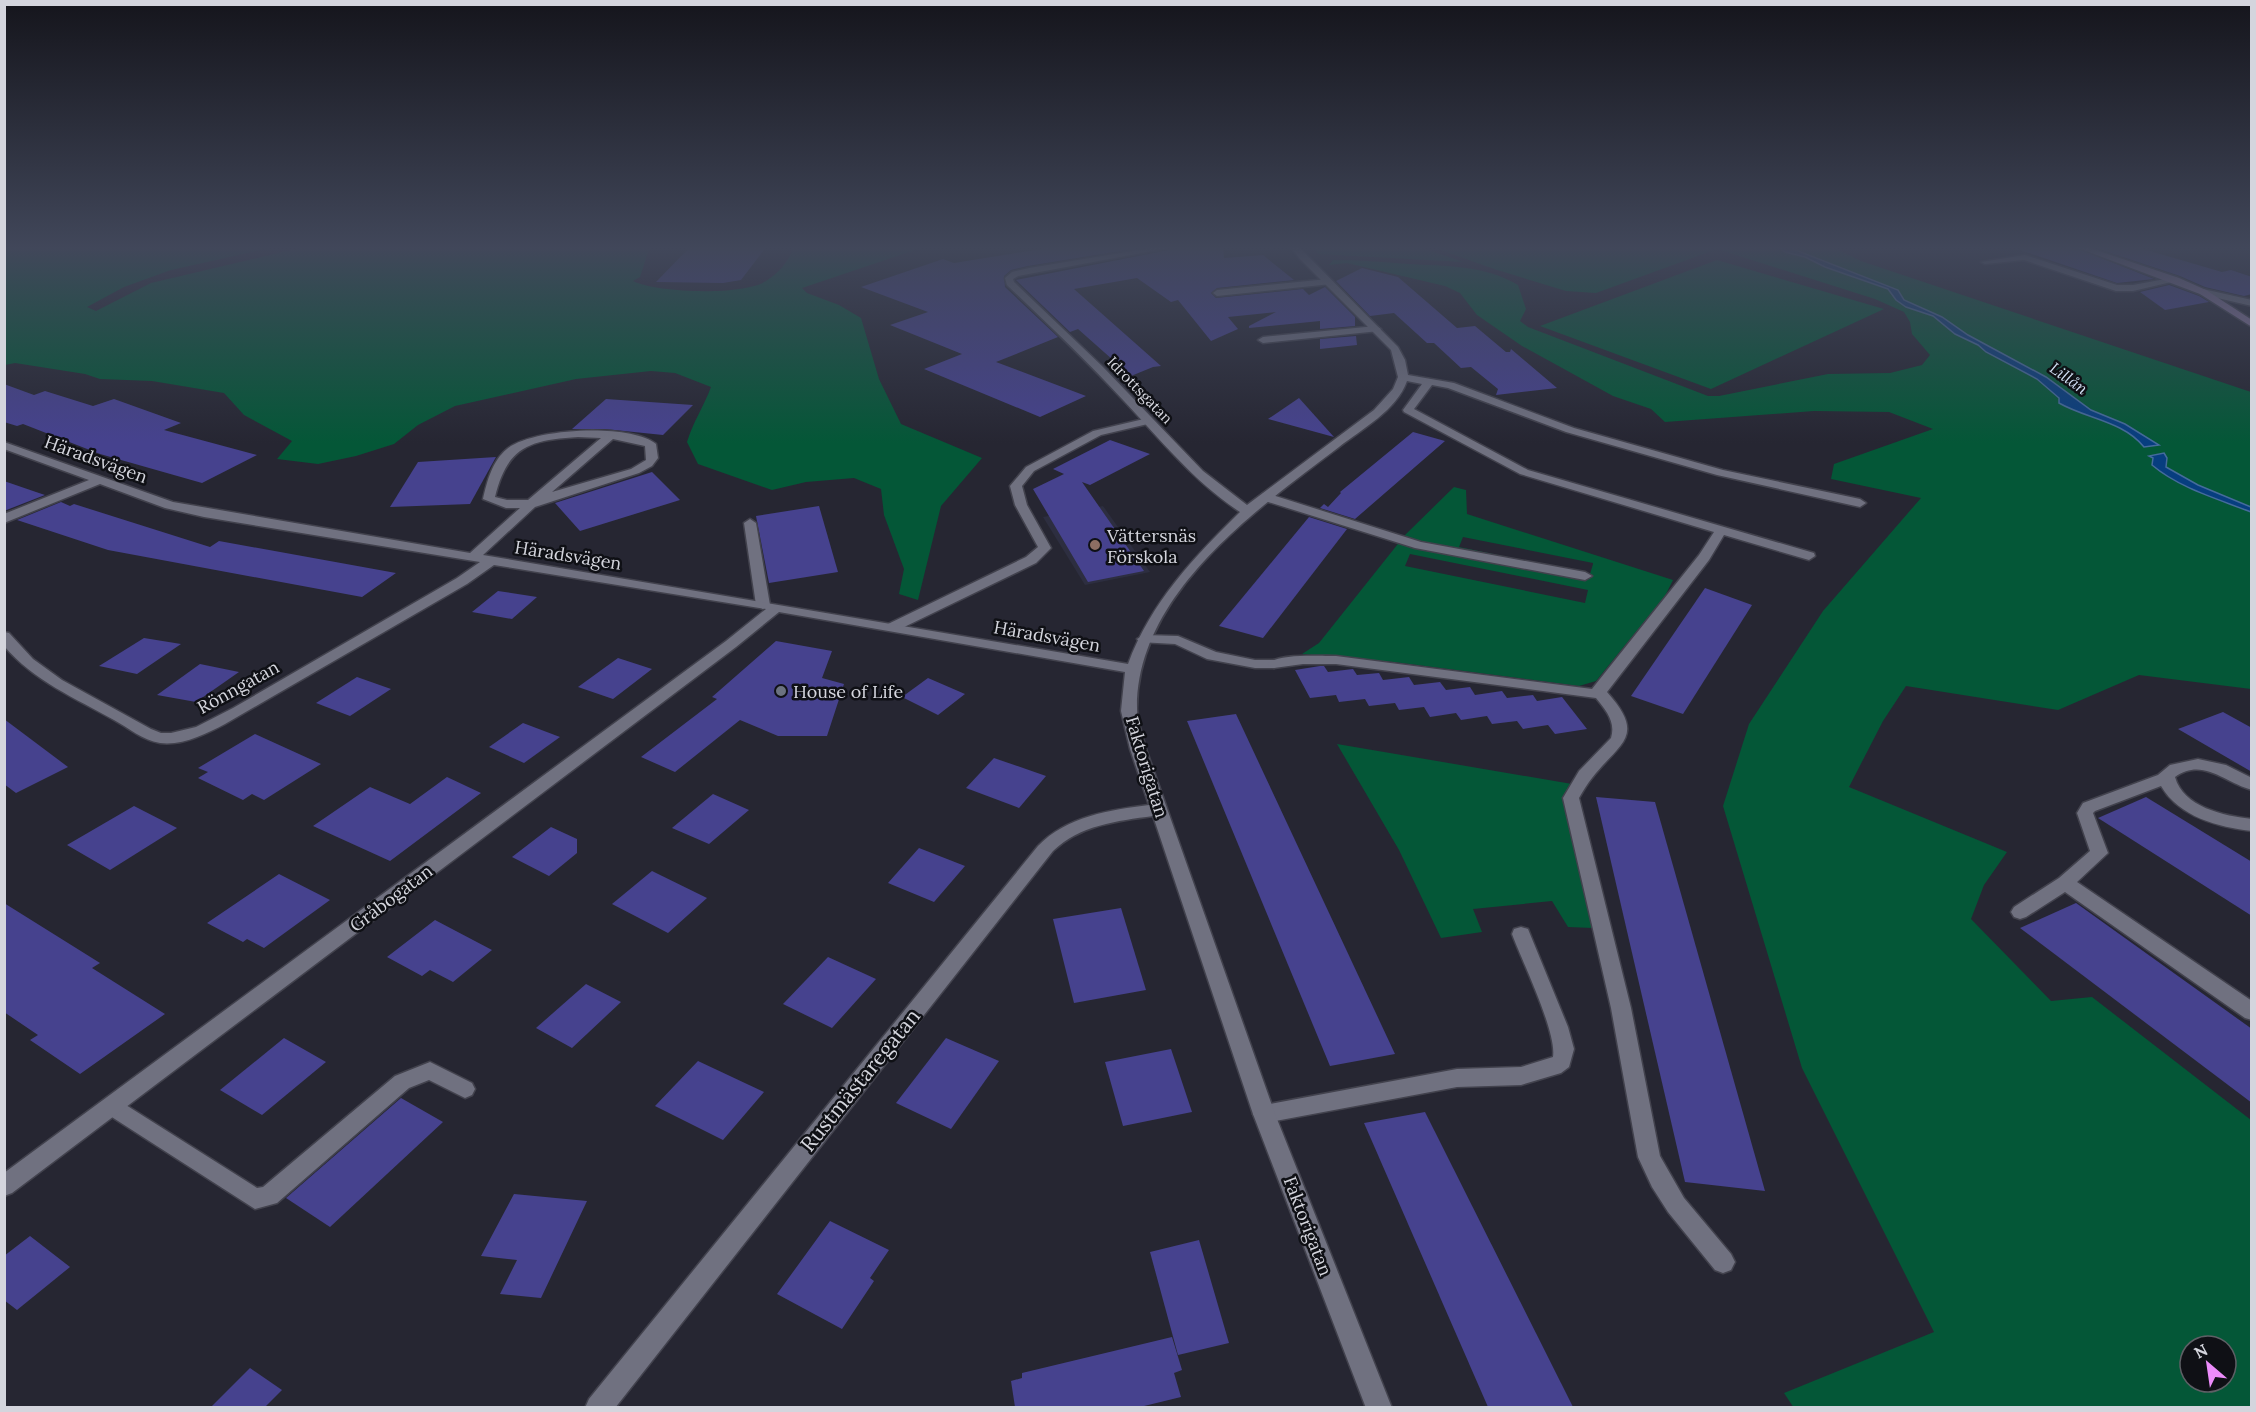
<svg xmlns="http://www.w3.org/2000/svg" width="2256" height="1412" viewBox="0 0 2256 1412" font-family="Lora,serif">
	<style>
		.built { fill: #2d2e40 }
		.green { fill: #045737; fill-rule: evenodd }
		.water { fill: #073e7f; stroke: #446b9b; stroke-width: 1.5 }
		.building { fill: #46428e }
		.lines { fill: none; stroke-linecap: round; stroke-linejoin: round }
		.lane-casing { stroke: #42424d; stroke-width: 3 }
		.street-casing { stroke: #42424d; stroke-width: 3 }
		.secondary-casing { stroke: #42424d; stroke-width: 3 }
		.lane { fill: #707180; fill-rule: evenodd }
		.street { fill: #707180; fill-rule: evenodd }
		.secondary { fill: #8b789f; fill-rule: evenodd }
		.education-dot { fill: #8d6e63; stroke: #0f1015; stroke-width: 2 }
		.worship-dot { fill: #6b7280; stroke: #0f1015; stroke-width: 2 }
		.labels { text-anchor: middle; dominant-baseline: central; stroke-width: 5; stroke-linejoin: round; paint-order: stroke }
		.far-street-label { font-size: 15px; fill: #d4d5dd; stroke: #0f1015 }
		.far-water-label { font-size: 16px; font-style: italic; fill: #d0def2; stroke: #0f1015 }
		.street-label { font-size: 18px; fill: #d4d5dd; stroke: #0f1015 }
		.poi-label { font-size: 18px; fill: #d4d5dd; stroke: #0f1015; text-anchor: start }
		.near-street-label { font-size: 21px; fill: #d4d5dd; stroke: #0f1015 }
	</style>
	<rect width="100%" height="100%" fill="#262632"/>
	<path class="built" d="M1103,506L1150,572L1085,585L1043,517Z"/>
	<g class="green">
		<path d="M5,246H279L171,270L124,287L87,307L96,311L151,283L308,246H650L640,277L633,281C657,293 743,296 766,281C781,271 788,262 794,246H935L924,247L802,288L807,293L839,305L861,318L879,379L901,424L982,458L941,506L918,600L899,594L904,569L884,515L881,489L854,478L806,482L772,490L698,464L687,442C693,422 704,406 711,387L675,373L651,371L576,379L455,406L418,425L394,444L356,456L318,464L277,459L292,441L244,415L224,393L152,381L100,379L85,374L15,363L5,365Z"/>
		<path d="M1313,246H1387L1397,249L1418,246L1463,262L1318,254Z"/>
		<path d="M1430,246H1831L1861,261L2251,392V689L2139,675L2058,710L1906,686L1883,721L1849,787L2007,852L1984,885L1971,919L2051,1001L2092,997L2251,1120V1407L1794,1408L1784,1393L1934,1332L1802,1068L1723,806L1749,724L1823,611L1921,498L1831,479L1834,464L1933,429L1889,412L1814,411L1665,422L1651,409L1613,396L1522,346L1477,315L1460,293L1445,286L1347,263L1329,265L1333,260C1359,260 1383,262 1408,264C1445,266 1485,265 1518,285L1526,309L1520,321L1528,327L1708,396H1719L1828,374L1890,373L1922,365L1930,355L1912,334L1910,322L1904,312L1875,299L1717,249L1596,293L1566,291L1494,269ZM2190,1346H2226V1382H2190Z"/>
		<path d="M1717,260L1884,309L1711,389L1540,326Z"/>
		<path d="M1454,487L1466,490L1467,514L1673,580L1665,596L1596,681L1579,686L1394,662L1302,654L1319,643L1405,535ZM1463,537L1593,563V564L1590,574L1459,547ZM1410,554L1588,590L1585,603L1405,566Z"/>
		<path d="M1337,744L1572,784L1593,928L1568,927L1552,901L1473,909L1482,932L1441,938L1399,850Z"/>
	</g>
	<g class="water">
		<path d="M1778,246H1790L1793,249L1898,290L1904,300L1942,317L1968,335L2046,377L2091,410L2125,424L2159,445L2144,447C2123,421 2087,419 2059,403V398L2037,379L1986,352L1978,345L1955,334L1933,316L1906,307L1896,300L1888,289L1825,267L1805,257L1785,252Z"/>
		<path d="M2164,453L2167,458L2166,467L2198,485L2251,507V512C2218,499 2179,488 2152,465L2153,458L2149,456Z"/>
	</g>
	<g class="building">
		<path d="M691,246H767L741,280L723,283L656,282Z"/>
		<path d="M1060,246H1151L1028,266L1011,270L1004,276L1005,287L1058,337L996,362L1086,396L1040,417L924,369L962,354L890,325L928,312L861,287L943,259L954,263Z"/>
		<path d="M1181,246H1223L1224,258L1263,255L1294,280L1217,288L1211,293L1216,298L1303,289L1309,295L1325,287L1355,317V326L1320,329V321L1249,328V326L1276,312L1228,317L1238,329L1211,341L1178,300L1171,302L1137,278L1074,289L1161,366L1153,367L1131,376L1078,329L1070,332L1016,280L1179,248Z"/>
		<path d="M2020,246H2071L2154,279L2117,283L2020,250Z"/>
		<path d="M2090,246H2133L2222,272L2231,270L2252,277V294L2244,296L2205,287L2180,276Z"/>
		<path d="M1362,268L1398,277L1457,328L1475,326L1506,352H1510L1511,349L1557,388L1496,395L1498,389L1471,367L1461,368L1434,343H1427L1394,313L1370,316L1336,281Z"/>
		<path d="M2169,285L2199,296L2209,302L2165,310L2140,292Z"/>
		<path d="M1356,336L1357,345L1320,349V339Z"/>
		<path d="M4,384L34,395L45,391L93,406L114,399L181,423L164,430L257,455L202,483L100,454L23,424L17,426L4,422Z"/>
		<path d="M1299,398L1334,437L1268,419Z"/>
		<path d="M606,399L693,405L663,435L605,429H572Z"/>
		<path d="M1413,432L1445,441L1355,519L1320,508L1324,504L1328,507L1341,493L1340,492Z"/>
		<path d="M1110,440L1150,454L1090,485L1082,482L1144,571L1088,582L1033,489L1064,474L1053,469Z"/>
		<path d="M496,457L470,504L390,507L418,462Z"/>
		<path d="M652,472L680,500L580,531L555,503Z"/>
		<path d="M4,481L36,492L45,495L4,511Z"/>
		<path d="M61,502L70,506L74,504L210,547L219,541L396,573L362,597L108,550L17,520Z"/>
		<path d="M819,506L838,572L769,583L756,516Z"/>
		<path d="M1309,517L1347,529L1263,638L1219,626Z"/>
		<path d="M1705,588L1752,605L1683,714L1631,696Z"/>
		<path d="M498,591L537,597L512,619L472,612Z"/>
		<path d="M144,638L181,644L137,674L99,666Z"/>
		<path d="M776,641L832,651L822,678L844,684L827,736H778L740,720L675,772L641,757L717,699L712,697Z"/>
		<path d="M618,658L652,669L613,699L578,687Z"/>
		<path d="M200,664L239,672L196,702L157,695Z"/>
		<path d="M1320,666H1324L1328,672L1353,669L1357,675L1379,673L1383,680L1409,677L1414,685L1440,682L1446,690L1470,687L1475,695L1502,691L1507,698L1533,695L1537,701L1562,697L1587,729L1555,734L1548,725L1523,729L1517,721L1492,724L1487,716L1461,720L1456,713L1430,717L1424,707L1399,710L1395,703L1369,706L1365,699L1339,702L1336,695L1310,698L1295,670Z"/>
		<path d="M357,677L391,689L350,716L316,703Z"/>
		<path d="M928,678L965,694L938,715L902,697Z"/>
		<path d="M2223,712L2252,728V772L2178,729Z"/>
		<path d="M1236,714L1395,1054L1330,1066L1187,721Z"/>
		<path d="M4,719L68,767L16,793L4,784Z"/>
		<path d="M523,723L560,737L524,763L489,747Z"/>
		<path d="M255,734L321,764L264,800L252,794L243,800L198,778L208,772L198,768Z"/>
		<path d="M994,758L1046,776L1019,808L966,788Z"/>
		<path d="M447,777L481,793L390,861L313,826L370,787L410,804Z"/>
		<path d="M713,794L749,810L709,844L672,828Z"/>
		<path d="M1596,797L1655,802L1765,1191L1685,1182Z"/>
		<path d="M2146,797L2252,862V916L2098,818Z"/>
		<path d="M134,806L177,828L110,870L67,845Z"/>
		<path d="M551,827L577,839V853L549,876L512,857Z"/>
		<path d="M919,848L965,866L934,902L888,883Z"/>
		<path d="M652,871L707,898L668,933L612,904Z"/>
		<path d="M279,874L330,900L264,948L247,939L243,942L207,923Z"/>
		<path d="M4,903L100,963L92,968L165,1014L80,1074L30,1040L38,1035L4,1012Z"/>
		<path d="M2076,903L2252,1029V1103L2020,928Z"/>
		<path d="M1121,908L1146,990L1074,1003L1053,919Z"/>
		<path d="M435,920L492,950L453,982L430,970L422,976L387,957Z"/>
		<path d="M828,957L876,979L832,1028L783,1004Z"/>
		<path d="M586,984L621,1002L572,1048L536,1028Z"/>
		<path d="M284,1038L326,1062L262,1115L220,1090Z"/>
		<path d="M946,1038L999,1061L951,1129L896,1103Z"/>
		<path d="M1171,1049L1192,1112L1123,1126L1105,1062Z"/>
		<path d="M698,1061L764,1092L723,1140L655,1106Z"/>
		<path d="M401,1098L443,1122L330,1227L286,1198Z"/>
		<path d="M1425,1112L1573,1407H1488L1364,1123Z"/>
		<path d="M514,1194L587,1201L541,1298L500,1294L517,1260L481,1256Z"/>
		<path d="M830,1221L889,1250L870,1278L874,1281L842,1329L777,1294Z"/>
		<path d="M30,1236L70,1267L17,1310L4,1300V1256Z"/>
		<path d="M1199,1240L1229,1343L1178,1355L1150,1252Z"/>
		<path d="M1172,1337L1182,1370L1174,1373L1181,1397L1140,1407H1015L1011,1381L1022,1378V1373Z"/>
		<path d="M250,1368L282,1390L265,1407H211Z"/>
	</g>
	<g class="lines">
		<g class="lane-casing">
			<g id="lane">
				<path d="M2025,255L2117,285H2133L2176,277L2180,280L2133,291H2116L2024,260L1985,264L1981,262Z"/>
				<path d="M1328,279L1332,282L1331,284L1217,296L1213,293L1217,290Z"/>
				<path d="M1376,326L1381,329L1379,331L1263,343L1258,340L1263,337Z"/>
				<path d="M1148,418L1153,421L1152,423L1101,435L1034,471L1022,486L1027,505L1051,548L1036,563L898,630H888L886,627L888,624L1026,557L1038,547L1015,505L1010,486L1026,467L1093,431Z"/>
				<path d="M1266,493L1421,542L1585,572L1592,576L1585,580L1415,548L1262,500V494Z"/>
				<path d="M750,519L756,523L770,605L763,609L756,605L744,523Z"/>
				<path d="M1144,635L1178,636L1216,652L1255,660H1274L1281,664L1274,668H1255L1207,659L1175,644L1139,642L1137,639Z"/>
				<path d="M2198,759L2226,765L2252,778V790C2225,783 2203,757 2175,777C2183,807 2224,816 2252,819V831C2218,827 2179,817 2161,786L2095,811L2093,813L2108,853L2077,882L2252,1001V1020L2245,1018L2065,892L2026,917L2020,919L2014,917L2011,912L2014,907L2059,878L2090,851L2077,813L2083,803L2158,775L2170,765Z"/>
				<path d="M1521,927L1528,929L1530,934L1568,1027L1574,1049L1569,1067L1561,1073L1521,1085L1457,1087L1264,1123L1257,1121L1253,1114L1257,1107L1264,1105L1457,1069L1521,1067L1553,1057C1557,1032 1522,961 1512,934L1514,929Z"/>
				<path d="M430,1062L472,1083L475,1089L472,1095L465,1098L429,1080L409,1088L277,1203L255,1209L104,1112L100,1106L104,1100L111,1097L118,1100L257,1188L263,1187L395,1076Z"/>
			</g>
		</g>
		<g class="street-casing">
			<g id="street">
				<path d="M1163,246H1179L1018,276L1013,279L1014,282L1103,367L1203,471L1247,505L1374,410L1393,389L1398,377L1391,350L1300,259L1290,246H1298L1398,347L1405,360L1408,375L1454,383L1574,428L1723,470L1860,499L1866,503L1860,507L1717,475L1566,432L1448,388L1432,385L1414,409L1528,470L1814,553L1815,556L1809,560L1724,535L1709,560L1607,692C1647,737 1620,742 1592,778C1587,784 1583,791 1579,798L1631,1008L1660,1156L1684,1198L1731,1254L1735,1262L1731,1270L1723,1273L1715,1270L1668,1212L1652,1187L1638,1157L1611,1008L1563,798L1579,771L1611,738C1616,722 1606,710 1596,698L1336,664H1303L1274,668L1267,664C1278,653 1320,656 1336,656L1592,689L1699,555L1714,532L1520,474L1404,412L1403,410L1422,384L1407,381C1397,410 1362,429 1339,447C1256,510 1136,594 1137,709C1137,722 1143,736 1146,749L1275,1114L1392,1408H1366L1253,1114L1153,816C1117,821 1080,825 1053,851L615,1408H585L589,1399L1038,846C1067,816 1110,810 1149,805L1130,749L1121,711L1125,672L779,612L736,647L12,1193L4,1196V1173L726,641L766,609L494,565L467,584L225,724C206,734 182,746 160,743C142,740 129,728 114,720C75,698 34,681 4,646V632L9,633L33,659L62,680L151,729L161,733H171L196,727L233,708L457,578L480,562L204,517L165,508L100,484L4,523V514L89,480L4,449V442L173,502L470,553L520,508H506L483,499C487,482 492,461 507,449C532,428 631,423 656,444L658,458L652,466L639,473L535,507L483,555L1128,664C1151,602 1194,557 1240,512C1194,482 1161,440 1124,401C1087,361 1047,323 1007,285L1005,278L1012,272L1029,268ZM578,437L601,438L528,500H507L495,497C507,447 529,440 578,437ZM613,439L645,446L646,460L631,469L552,492Z"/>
				<path d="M2203,289L2252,300V306L2200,294L2199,292Z"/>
			</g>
		</g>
		<g class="secondary-casing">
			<path id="secondary" d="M2073,246H2084L2179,278L2206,290L2252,320V327L2200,294Z"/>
		</g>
		<use href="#lane" class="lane"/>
		<use href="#street" class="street"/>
		<use href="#secondary" class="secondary"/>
	</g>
	<linearGradient id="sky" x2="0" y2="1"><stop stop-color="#15151c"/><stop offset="0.56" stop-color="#41475a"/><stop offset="1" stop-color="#41475a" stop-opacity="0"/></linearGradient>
	<rect width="2256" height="443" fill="url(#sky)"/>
	<circle class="education-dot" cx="1095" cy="545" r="6"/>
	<circle class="worship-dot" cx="781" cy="691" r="6"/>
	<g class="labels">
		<g class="far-street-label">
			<text transform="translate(1140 390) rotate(46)">Idrottsgatan</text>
		</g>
		<g class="far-water-label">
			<text transform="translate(2069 378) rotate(36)">Lillån</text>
		</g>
		<g class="street-label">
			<text transform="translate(96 459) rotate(20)">Häradsvägen</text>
			<text transform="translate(568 555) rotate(9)">Häradsvägen</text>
			<text transform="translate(1047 636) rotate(10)">Häradsvägen</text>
			<text transform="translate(238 687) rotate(-29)">Rönngatan</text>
			<text transform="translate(1147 767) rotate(73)">Faktorigatan</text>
			<text transform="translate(391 898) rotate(-37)">Gråbogatan</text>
			<text transform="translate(1308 1226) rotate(69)">Faktorigatan</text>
		</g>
		<g class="poi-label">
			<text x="1107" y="535">Vättersnäs<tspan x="1107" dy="21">Förskola</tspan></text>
			<text x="793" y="691">House of Life</text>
		</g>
		<g class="near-street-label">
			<text transform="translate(860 1080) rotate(-51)">Rustmästaregatan</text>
		</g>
	</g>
	<rect width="2256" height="1412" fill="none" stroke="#d4d5dd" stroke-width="12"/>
	<g transform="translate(2208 1364) rotate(331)"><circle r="28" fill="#0f1015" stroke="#5e5f65" stroke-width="1.5"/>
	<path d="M0-4.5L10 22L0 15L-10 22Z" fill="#ec8cfa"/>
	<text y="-9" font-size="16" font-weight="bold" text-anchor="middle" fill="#d4d5dd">N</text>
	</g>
</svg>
